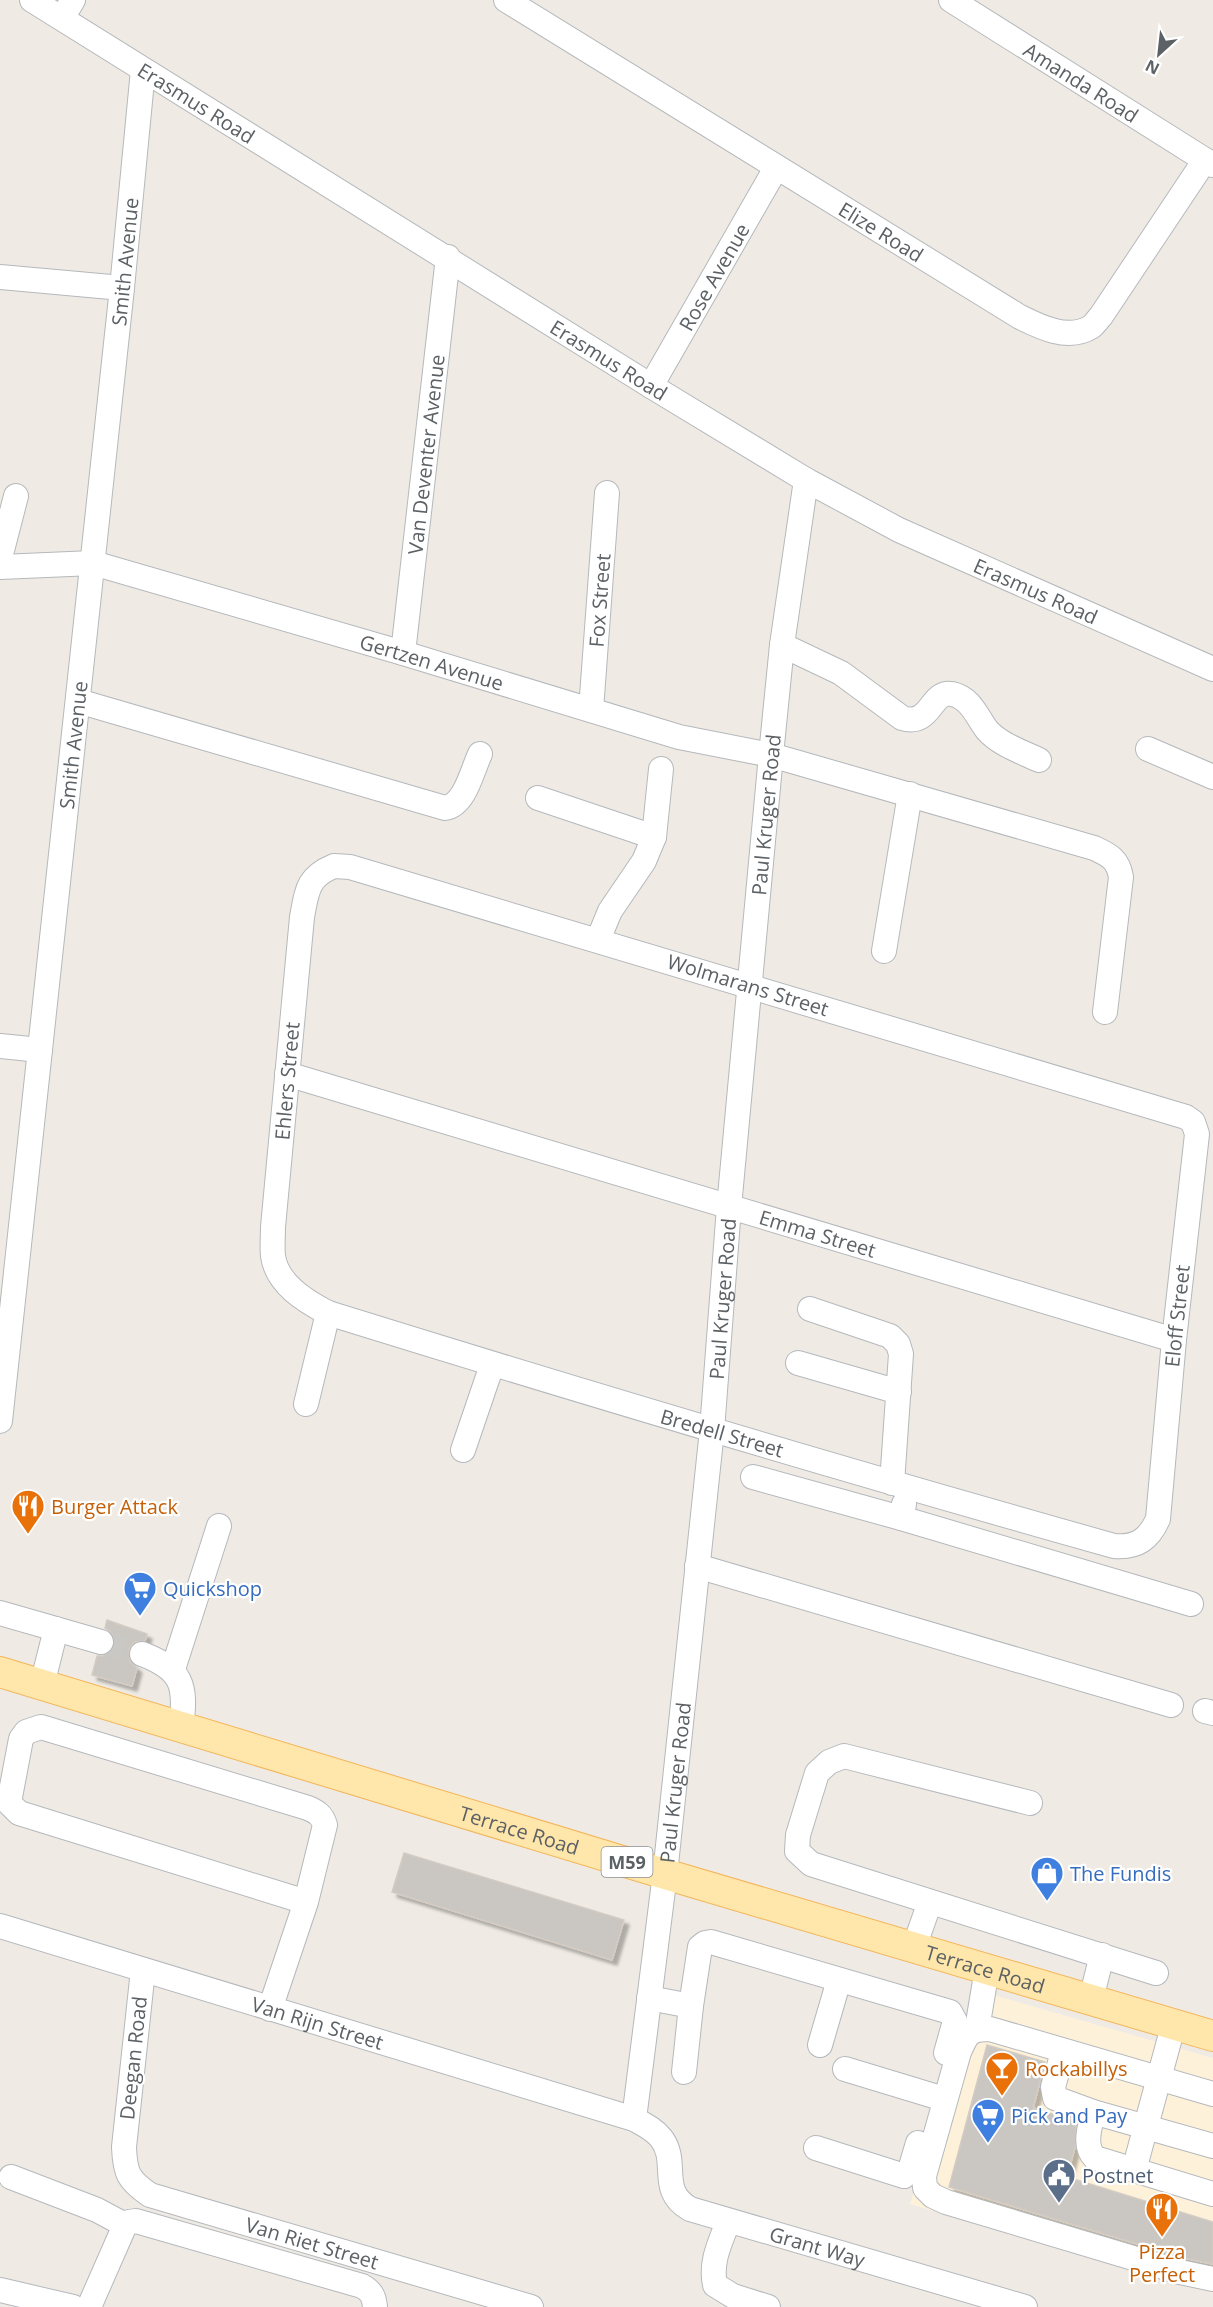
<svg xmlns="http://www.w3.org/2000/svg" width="1213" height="2307" viewBox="0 0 1213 2307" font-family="'Open Sans',sans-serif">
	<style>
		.commercial { fill: #fef1da }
		.building { fill: #cac6c1; stroke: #d4ccc3; stroke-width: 1.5; filter: url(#shadow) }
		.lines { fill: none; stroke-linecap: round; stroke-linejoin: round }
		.minor-tunnel { stroke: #cac8c4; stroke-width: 24; stroke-dasharray: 24 12; stroke-linecap: butt }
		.minor-casing { stroke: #b5b8bc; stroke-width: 26 }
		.major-casing { stroke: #f3b559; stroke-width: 32 }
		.minor { stroke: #fff; stroke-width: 24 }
		.major { stroke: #ffe6aa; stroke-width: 30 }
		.labels { text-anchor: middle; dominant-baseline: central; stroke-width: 4.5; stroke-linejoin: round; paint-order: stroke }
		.shield { fill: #fff; stroke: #8d9093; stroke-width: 1.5 }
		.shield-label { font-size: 18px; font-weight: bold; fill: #5c6165 }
		.street-label { font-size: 20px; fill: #5c6165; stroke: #fff }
		.food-label { font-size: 20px; fill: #c56008; stroke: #fff; text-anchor: start }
		.shop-label { font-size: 20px; fill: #366cbe; stroke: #fff; text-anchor: start }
		.service-label { font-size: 20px; fill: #4e5e75; stroke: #fff; text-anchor: start }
	</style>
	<defs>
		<filter id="shadow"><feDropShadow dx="5" dy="5" stdDeviation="1.5" flood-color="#0004"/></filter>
	</defs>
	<rect width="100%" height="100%" fill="#efebe4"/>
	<path class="commercial" d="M976,1990L1213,2058V2293L910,2204Z"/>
	<g class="building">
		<path d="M107,1620L147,1634L145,1641L134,1642L129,1649L130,1662L137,1668L132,1686L92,1675L97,1656H104L110,1653L115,1645V1639L112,1633L105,1628Z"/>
		<path d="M404,1853L624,1920L612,1960L392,1892Z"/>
		<path d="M987,2045L1045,2062L1033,2108L1076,2121L1075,2147L1067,2177L1213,2222V2264L1184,2258L949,2187Z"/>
	</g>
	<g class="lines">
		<path class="minor-tunnel" d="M101,1642L142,1654"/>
		<g class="minor-casing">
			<g id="minor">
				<path id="s1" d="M32,0L651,386L806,480L899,530L1213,669"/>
				<path id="s2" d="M506,0L1020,317C1040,327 1068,341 1091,327C1094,325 1098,319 1101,316L1205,160"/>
				<path id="s3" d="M951,0L1213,165"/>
				<path d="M62,18L73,0"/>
				<path d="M0,277L122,288"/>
				<path id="s4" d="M651,386L776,168"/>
				<path d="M0,558L16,496"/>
				<path id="s5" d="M0,567L93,563L403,653L679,737L771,755L1094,848C1109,855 1118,859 1121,877L1105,1012"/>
				<path d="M782,645L841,673L902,718C932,727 930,690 952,694C971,698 977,717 987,730C999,744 1022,752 1039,760"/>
				<path id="s6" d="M403,653L448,257"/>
				<path d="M78,701L445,808C465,805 472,771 480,754"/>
				<path id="s7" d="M591,710L607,493"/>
				<path d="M1148,749L1213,777"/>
				<path d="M538,798L654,837"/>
				<path d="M334,866L350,867L1186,1117L1193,1122L1197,1134L1174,1340L1158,1519C1149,1539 1137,1548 1114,1546C851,1472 589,1394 328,1313C305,1301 277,1284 273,1256C272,1247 273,1236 273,1227L302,917C307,891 307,877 334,866Z"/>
				<path d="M598,940L610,911L644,861L654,837L661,769"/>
				<path d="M884,951L910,794"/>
				<path d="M0,1046L40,1050"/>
				<path id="s8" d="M287,1074L1174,1340"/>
				<path d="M810,1309L890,1336L898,1344L901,1354L892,1483"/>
				<path d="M798,1363L899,1392"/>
				<path d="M306,1404L328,1313"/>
				<path id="s9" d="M0,1421L122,288L143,70"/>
				<path d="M463,1450L492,1365"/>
				<path d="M753,1477L901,1518L904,1504"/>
				<path d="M901,1518L1191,1604"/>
				<path d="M697,1566L1171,1705"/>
				<path d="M0,1613L101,1642"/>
				<path d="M142,1654C182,1669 187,1685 181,1727"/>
				<path d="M173,1669L219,1526"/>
				<path d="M42,1685L56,1629"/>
				<path d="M1205,1711L1213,1713"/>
				<path d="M1030,1803L844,1756L829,1762L817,1773L798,1835L797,1851L811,1864L1156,1973"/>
				<path id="s10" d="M0,1926L634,2119C643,2124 654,2129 661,2138C680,2162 657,2190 690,2209L1025,2307"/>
				<path d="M914,1947L930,1902"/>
				<path id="s11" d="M143,1970L124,2147C125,2173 128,2180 150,2195L531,2307"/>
				<path d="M649,1998L691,2006L700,1947L705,1943L711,1942L950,2012L955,2021L946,2053"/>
				<path d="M1091,1999L1102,1955"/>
				<path d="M270,2009L306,1902L325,1825C322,1815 317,1812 308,1808L41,1727L26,1732L21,1739L10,1797V1804L19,1813L306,1902"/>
				<path d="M977,2029L987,1969"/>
				<path d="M820,2045L839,1980"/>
				<path d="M1063,2052L1053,2087L1055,2098L1093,2112L1213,2146"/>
				<path d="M845,2069L934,2096"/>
				<path d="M684,2072L691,2006"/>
				<path d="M1213,2094L990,2029C969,2029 967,2034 959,2052L924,2176L925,2188L933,2196L946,2202L1180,2272L1213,2279"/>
				<path d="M1093,2112C1090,2127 1083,2146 1095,2158L1213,2194"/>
				<path id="s12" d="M634,2119L665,1874L712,1430L729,1207L771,755L782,645L806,480"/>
				<path d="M816,2148L904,2176L910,2170L918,2143"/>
				<path d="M1134,2170L1174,2023"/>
				<path d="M11,2177L97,2210L125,2225"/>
				<path d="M728,2222C720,2243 710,2262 715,2285L733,2296L768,2307"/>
				<path d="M0,2290L73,2307"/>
				<path d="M89,2307L125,2225L129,2222L136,2221L362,2286C371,2291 374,2296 375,2307"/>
			</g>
		</g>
		<g class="major-casing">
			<g id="major">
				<path id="s13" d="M0,1672L665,1874L1213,2036"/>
			</g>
		</g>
		<use href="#minor" class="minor"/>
		<use href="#major" class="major"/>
	</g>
	<defs>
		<g id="restaurant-pin" transform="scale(1.725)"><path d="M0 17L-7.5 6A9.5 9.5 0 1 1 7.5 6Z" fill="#e8710a" stroke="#fff"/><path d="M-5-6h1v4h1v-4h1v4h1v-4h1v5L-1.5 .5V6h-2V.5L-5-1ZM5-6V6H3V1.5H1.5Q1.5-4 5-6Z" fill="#fff"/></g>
		<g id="supermarket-pin" transform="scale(1.725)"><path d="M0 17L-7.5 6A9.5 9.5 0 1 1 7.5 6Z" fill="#3f7fe0" stroke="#fff"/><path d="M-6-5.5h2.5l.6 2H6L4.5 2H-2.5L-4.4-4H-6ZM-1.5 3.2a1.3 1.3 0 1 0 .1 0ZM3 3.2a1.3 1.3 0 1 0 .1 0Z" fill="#fff"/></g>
		<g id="shop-pin" transform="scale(1.725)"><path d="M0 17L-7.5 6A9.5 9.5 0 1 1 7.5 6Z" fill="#3f7fe0" stroke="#fff"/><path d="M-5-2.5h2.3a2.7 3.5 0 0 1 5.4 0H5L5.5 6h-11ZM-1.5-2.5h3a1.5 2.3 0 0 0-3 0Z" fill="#fff"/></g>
		<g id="bar-pin" transform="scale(1.725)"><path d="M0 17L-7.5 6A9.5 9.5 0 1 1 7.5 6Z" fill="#e8710a" stroke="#fff"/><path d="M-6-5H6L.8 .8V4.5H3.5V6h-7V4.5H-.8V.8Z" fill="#fff"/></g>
		<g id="civic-pin" transform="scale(1.725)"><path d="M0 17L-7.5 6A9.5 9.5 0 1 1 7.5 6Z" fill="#5c6f8a" stroke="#fff"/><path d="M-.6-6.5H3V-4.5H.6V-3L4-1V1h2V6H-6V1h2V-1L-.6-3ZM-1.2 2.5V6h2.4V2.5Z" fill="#fff"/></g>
	</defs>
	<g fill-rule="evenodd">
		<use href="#restaurant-pin" x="28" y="1506"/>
		<use href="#supermarket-pin" x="140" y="1588"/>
		<use href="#shop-pin" x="1047" y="1873"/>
		<use href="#bar-pin" x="1002" y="2068"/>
		<use href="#supermarket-pin" x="988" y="2115"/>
		<use href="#civic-pin" x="1059" y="2175"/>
		<use href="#restaurant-pin" x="1162" y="2209"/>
	</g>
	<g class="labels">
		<rect class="shield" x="601.5" y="1847" width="51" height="30" rx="4.5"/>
		<g class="shield-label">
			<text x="627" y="1862">M59</text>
		</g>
		<g class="street-label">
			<text stroke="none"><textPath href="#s3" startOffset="154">Amanda Road</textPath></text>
			<text stroke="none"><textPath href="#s1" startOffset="194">Erasmus Road</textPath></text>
			<text stroke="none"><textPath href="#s2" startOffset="441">Elize Road</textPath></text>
			<text stroke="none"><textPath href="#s9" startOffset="1166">Smith Avenue</textPath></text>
			<text stroke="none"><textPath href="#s4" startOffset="126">Rose Avenue</textPath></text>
			<text stroke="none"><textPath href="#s1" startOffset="680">Erasmus Road</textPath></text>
			<text stroke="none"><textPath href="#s6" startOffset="200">Van Deventer Avenue</textPath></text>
			<text stroke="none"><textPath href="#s1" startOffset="1166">Erasmus Road</textPath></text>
			<text stroke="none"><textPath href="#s7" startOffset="110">Fox Street</textPath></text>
			<text stroke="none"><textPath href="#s5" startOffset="446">Gertzen Avenue</textPath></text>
			<text stroke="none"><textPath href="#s9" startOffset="680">Smith Avenue</textPath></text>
			<text stroke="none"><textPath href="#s12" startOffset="1311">Paul Kruger Road</textPath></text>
			<text transform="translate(748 985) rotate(17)">Wolmarans Street</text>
			<text transform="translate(287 1081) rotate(-85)">Ehlers Street</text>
			<text stroke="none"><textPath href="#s8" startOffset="554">Emma Street</textPath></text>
			<text stroke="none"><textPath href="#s12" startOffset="825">Paul Kruger Road</textPath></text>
			<text transform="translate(1177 1316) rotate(-84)">Eloff Street</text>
			<text transform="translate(722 1433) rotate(16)">Bredell Street</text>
			<text stroke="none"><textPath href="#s12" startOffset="339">Paul Kruger Road</textPath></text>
			<text stroke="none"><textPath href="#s13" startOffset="543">Terrace Road</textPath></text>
			<text stroke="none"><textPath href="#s13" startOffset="1029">Terrace Road</textPath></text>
			<text stroke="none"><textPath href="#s10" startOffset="332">Van Rijn Street</textPath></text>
			<text transform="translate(133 2058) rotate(-84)">Deegan Road</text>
			<text stroke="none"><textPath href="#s11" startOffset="405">Van Riet Street</textPath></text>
			<text stroke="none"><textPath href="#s10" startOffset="909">Grant Way</textPath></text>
		</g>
		<g class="food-label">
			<text x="51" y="1506">Burger Attack</text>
			<text x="1025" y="2068">Rockabillys</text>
			<text x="1162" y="2251" text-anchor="middle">Pizza<tspan x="1162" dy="23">Perfect</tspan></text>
		</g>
		<g class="shop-label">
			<text x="163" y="1588">Quickshop</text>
			<text x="1070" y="1873">The Fundis</text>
			<text x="1011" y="2115">Pick and Pay</text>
		</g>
		<g class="service-label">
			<text x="1082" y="2175">Postnet</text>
		</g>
	</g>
	<g transform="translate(1159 54) rotate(207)" stroke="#ffffff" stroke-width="4.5" paint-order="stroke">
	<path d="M0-4.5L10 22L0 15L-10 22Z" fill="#5c6165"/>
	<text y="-9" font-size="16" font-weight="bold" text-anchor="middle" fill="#5c6165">N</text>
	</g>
</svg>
